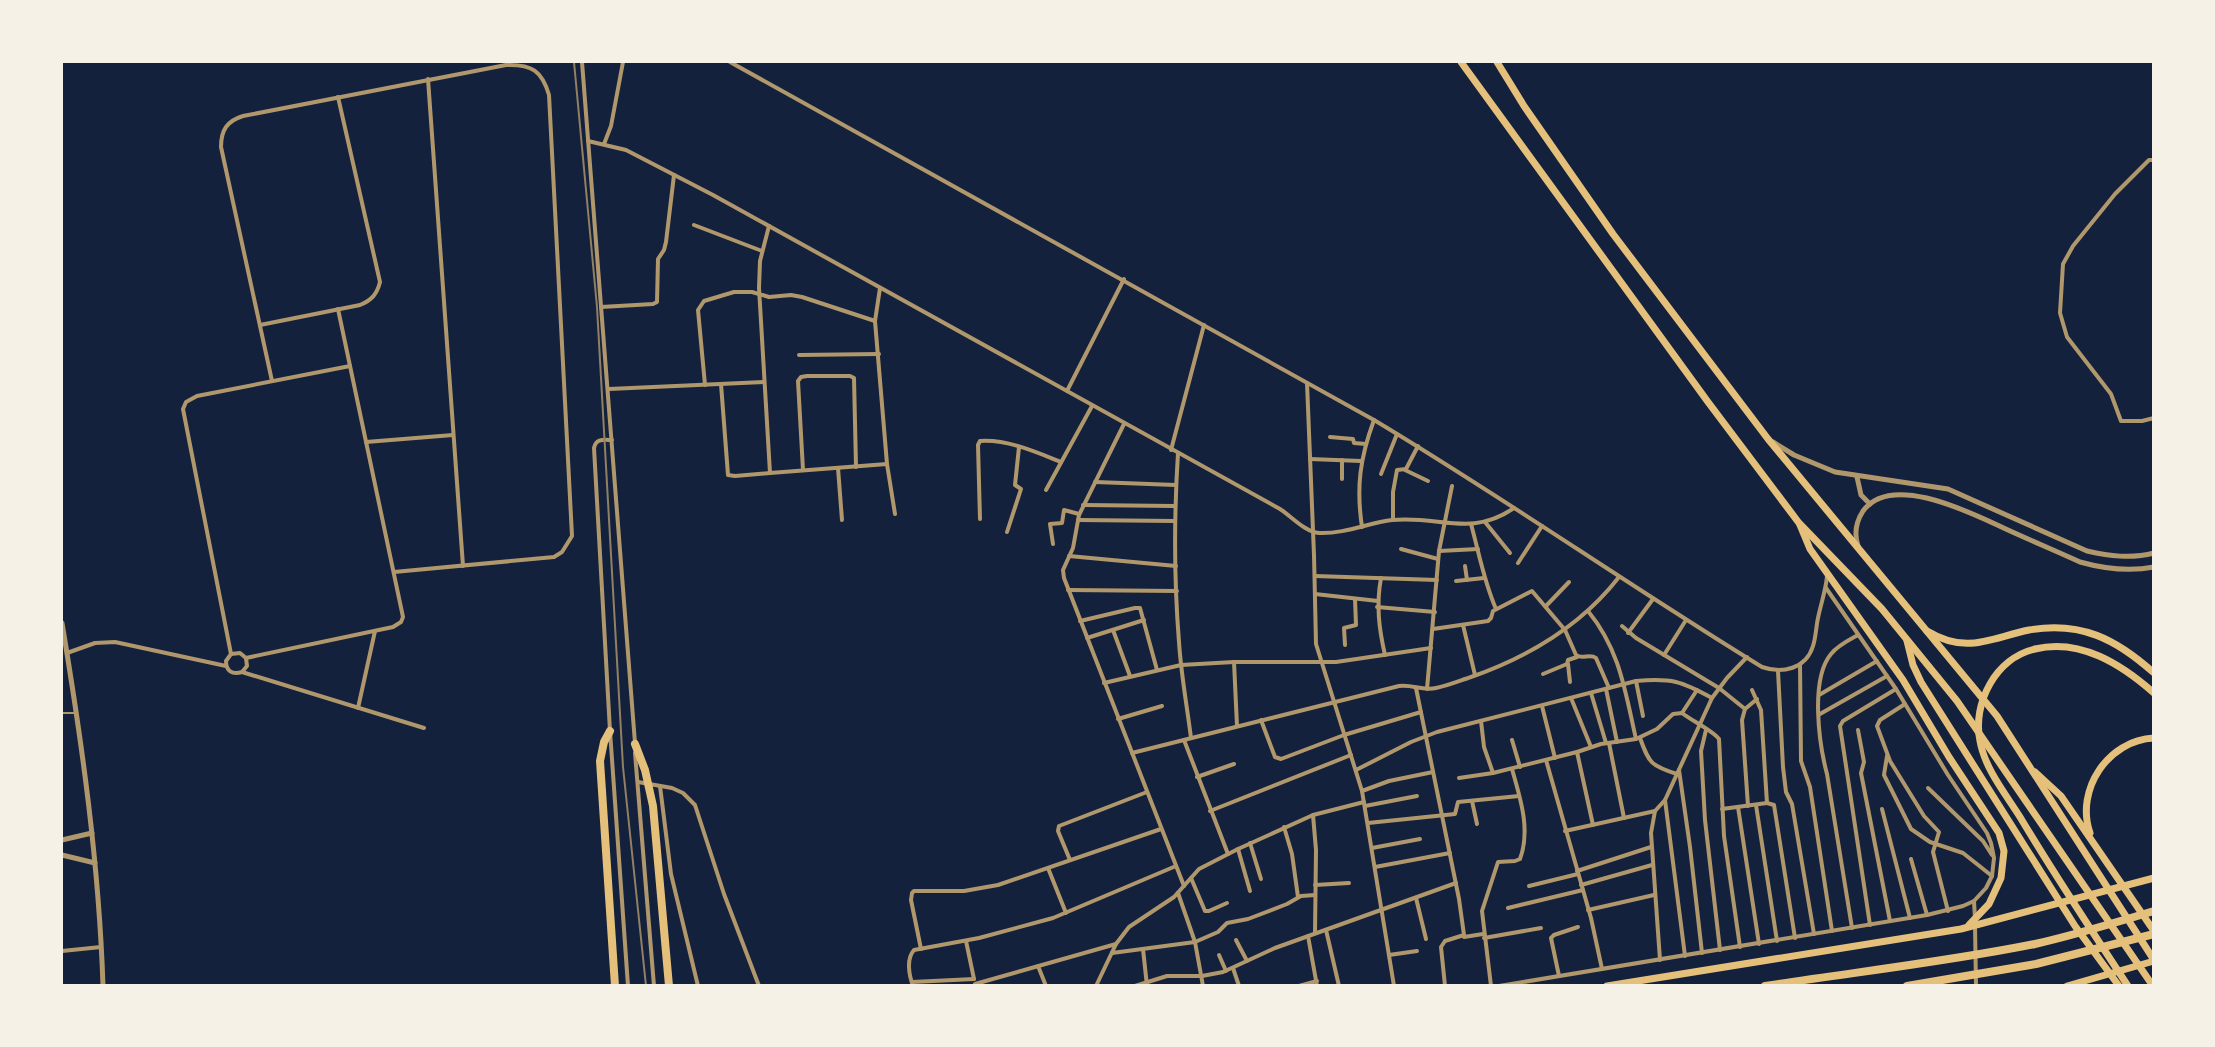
<svg xmlns="http://www.w3.org/2000/svg" width="2215" height="1047" viewBox="0 0 2215 1047" font-family="'Work Sans',sans-serif">
	<style>
		.lines { fill: none; stroke-linecap: round; stroke-linejoin: round }
		.service { stroke: #b1986c; stroke-width: 2 }
		.minor { stroke: #b1986c; stroke-width: 4 }
		.tertiary { stroke: #b1986c; stroke-width: 5 }
		.trunk { stroke: #e5c07b; stroke-width: 7 }
		.motorway { stroke: #e5c07b; stroke-width: 8 }
		.rail { stroke: #918062; stroke-width: 2 }
	</style>
	<rect width="100%" height="100%" fill="#14213d"/>
	<g class="lines">
		<path class="service" d="M62,713H76"/>
		<g class="minor">
			<path d="M582,62L635,743"/>
			<path d="M730,62L1374,420C1506,499 1631,587 1762,667C1782,674 1806,669 1813,646C1816,637 1816,627 1818,618C1821,603 1826,590 1827,576"/>
			<path d="M428,79L463,566"/>
			<path d="M588,141L626,150L713,195L1280,509C1291,516 1305,532 1319,533C1345,534 1368,523 1392,520C1440,515 1470,538 1514,508"/>
			<path d="M604,144L611,126L623,62"/>
			<path d="M2154,160H2149L2115,194L2073,246L2063,264L2060,313L2067,337L2111,394L2121,421H2142L2154,418"/>
			<path d="M694,225L762,251"/>
			<path d="M769,226L760,261L759,288L770,473L887,464L895,514"/>
			<path d="M880,288L875,321L887,464"/>
			<path d="M601,307L653,304L657,302L658,259L664,250L666,242L674,175"/>
			<path d="M260,325L360,305C372,300 377,294 380,282L338,97"/>
			<path d="M799,355L879,354"/>
			<path d="M272,381L221,147C221,130 227,121 243,116L506,65C532,64 542,71 549,95L572,536L562,552L554,557L394,572"/>
			<path d="M1307,383L1314,555L1316,644L1362,791L1394,986"/>
			<path d="M721,384L728,475L735,476L770,473"/>
			<path d="M705,385L698,310L704,301L734,292H752L769,297L791,295L802,297L875,321"/>
			<path d="M609,389L764,382"/>
			<path d="M1067,391L1124,279"/>
			<path d="M1124,424L1079,515L1073,548L1063,570L1064,578L1184,886"/>
			<path d="M1330,437L1353,439L1354,443L1366,444"/>
			<path d="M612,440C604,440 596,438 594,448L610,731L628,986"/>
			<path d="M366,442L453,435"/>
			<path d="M1171,450L1204,325"/>
			<path d="M1178,453C1174,516 1174,580 1179,642C1181,674 1187,706 1191,738"/>
			<path d="M1310,459L1361,461"/>
			<path d="M1342,460V479"/>
			<path d="M838,468L842,520"/>
			<path d="M803,470L798,381L801,377L807,376H850L854,378L856,467"/>
			<path d="M1405,470L1428,481"/>
			<path d="M1381,474L1397,434"/>
			<path d="M1095,482L1176,485"/>
			<path d="M1046,490L1092,406"/>
			<path d="M1083,505L1175,506"/>
			<path d="M980,519L978,445L980,441C1007,439 1036,452 1061,462"/>
			<path d="M1078,520L1175,521"/>
			<path d="M1393,520V492L1397,470L1406,469L1418,446"/>
			<path d="M1485,522L1510,553"/>
			<path d="M1471,524C1479,553 1484,582 1496,609"/>
			<path d="M1362,527C1356,487 1360,458 1374,420"/>
			<path d="M1007,532L1021,489L1015,485L1019,447"/>
			<path d="M1053,544L1050,524L1062,523L1064,510L1079,514"/>
			<path d="M1401,549L1438,559"/>
			<path d="M1439,551L1478,549"/>
			<path d="M1069,556L1176,566"/>
			<path d="M1518,563L1542,526"/>
			<path d="M1465,566L1467,580"/>
			<path d="M1315,576L1437,580"/>
			<path d="M1381,578C1376,605 1379,629 1385,655"/>
			<path d="M1456,581L1484,578"/>
			<path d="M1068,590L1177,591"/>
			<path d="M1315,594L1378,601"/>
			<path d="M1546,606L1569,582"/>
			<path d="M1377,607L1435,612"/>
			<path d="M1588,611C1620,650 1625,691 1636,739"/>
			<path d="M1080,621L1135,608H1140L1157,670"/>
			<path d="M1463,625L1475,675"/>
			<path d="M1622,626L1636,638L1719,688L1745,709"/>
			<path d="M1433,629L1488,621L1491,618L1493,611L1532,591L1565,630L1576,655C1582,660 1590,653 1596,658L1609,688"/>
			<path d="M1113,630L1130,676"/>
			<path d="M1628,633L1653,599"/>
			<path d="M1087,638L1144,620"/>
			<path d="M1345,645L1344,628L1356,625L1355,599"/>
			<path d="M67,653L95,643L115,642L226,666"/>
			<path d="M231,654L183,409L186,402L197,396L350,366"/>
			<path d="M1664,655L1686,620"/>
			<path d="M246,658L393,627L401,622L403,617L338,309"/>
			<path d="M1234,662L1237,726"/>
			<path d="M1568,664L1570,682"/>
			<path d="M1800,664L1801,761L1810,787L1832,931"/>
			<path d="M1778,671L1783,767L1786,792L1792,804L1814,934"/>
			<path d="M242,672L247,666L246,658L240,653L231,654L226,661C226,671 232,675 242,672L424,728"/>
			<path d="M1543,674L1567,664L1568,660L1577,657"/>
			<path d="M1636,681L1643,716"/>
			<path d="M1104,683L1181,665L1234,662H1336L1431,648"/>
			<path d="M1416,688L1459,899L1464,935L1445,941L1441,947L1445,986"/>
			<path d="M1427,689L1439,551L1452,486"/>
			<path d="M1606,689L1617,742"/>
			<path d="M1752,690L1761,710L1767,803"/>
			<path d="M1591,693L1606,743"/>
			<path d="M1819,695L1877,661"/>
			<path d="M1571,698L1591,747"/>
			<path d="M1905,704L1880,720L1877,726L1890,761L1924,816L1939,832L1933,852L1948,911"/>
			<path d="M1542,706L1555,758"/>
			<path d="M358,708L375,631"/>
			<path d="M1682,713L1697,690"/>
			<path d="M1820,714L1887,676"/>
			<path d="M1118,719L1162,706"/>
			<path d="M1261,720L1275,757L1281,759L1344,735L1421,712"/>
			<path d="M1481,721L1484,747L1493,773"/>
			<path d="M1706,730L1701,751L1705,820L1720,950"/>
			<path d="M1858,730L1864,762L1861,773L1890,921"/>
			<path d="M1640,738C1649,763 1651,766 1677,774"/>
			<path d="M1184,740L1228,854"/>
			<path d="M1512,740L1520,767"/>
			<path d="M1609,743L1624,818"/>
			<path d="M1577,752L1593,825"/>
			<path d="M635,753L654,986"/>
			<path d="M1132,753L1399,686C1412,684 1422,691 1436,688C1447,686 1459,681 1471,677C1528,657 1581,626 1619,577"/>
			<path d="M1887,756L1884,775L1911,829L1930,842L1963,853L1992,876"/>
			<path d="M1546,760L1591,918L1602,969"/>
			<path d="M1356,770L1411,742L1437,732L1636,681C1672,678 1681,681 1712,698"/>
			<path d="M1679,770L1690,847L1702,953"/>
			<path d="M1197,777L1234,764"/>
			<path d="M1459,778L1493,773L1577,752L1601,744L1636,739L1657,729L1673,714L1682,713C1692,721 1712,730 1719,739L1724,836L1740,947"/>
			<path d="M638,782L672,788L683,793L695,805L724,894L759,986"/>
			<path d="M660,786L671,874L698,986"/>
			<path d="M1928,788L1983,841L1992,855"/>
			<path d="M1362,791L1389,781L1433,772"/>
			<path d="M1665,800L1685,956"/>
			<path d="M1472,801L1477,824"/>
			<path d="M1767,803L1774,805L1795,938"/>
			<path d="M1756,805L1777,941"/>
			<path d="M1365,806L1417,796"/>
			<path d="M1748,806L1742,720L1745,709L1757,699"/>
			<path d="M1738,807L1759,944"/>
			<path d="M1722,809L1767,803"/>
			<path d="M1882,809L1910,918"/>
			<path d="M1210,811L1351,755"/>
			<path d="M1313,815L1316,850L1315,933"/>
			<path d="M1368,823L1455,814L1458,802L1519,796"/>
			<path d="M1284,827L1292,854L1298,897"/>
			<path d="M1565,831L1655,811"/>
			<path d="M1250,843L1261,879"/>
			<path d="M1372,848L1420,839"/>
			<path d="M1238,849L1250,891"/>
			<path d="M1911,859L1927,915"/>
			<path d="M1070,860L1058,831L1059,826L1147,792"/>
			<path d="M1375,867L1450,853"/>
			<path d="M1048,868L1066,913"/>
			<path d="M1577,871L1651,847"/>
			<path d="M1191,878L1205,911H1209L1227,903"/>
			<path d="M1315,885L1349,883"/>
			<path d="M1581,885L1652,865"/>
			<path d="M1529,886L1578,874"/>
			<path d="M1178,893L1195,942L1203,986"/>
			<path d="M1416,898L1426,939"/>
			<path d="M1974,901L1975,919"/>
			<path d="M1508,908L1583,890"/>
			<path d="M1588,910L1654,895"/>
			<path d="M1870,925L1840,726L1843,721L1896,689"/>
			<path d="M1975,926L1976,986"/>
			<path d="M1852,928L1827,774C1819,744 1810,679 1831,654C1838,645 1849,640 1858,635"/>
			<path d="M1326,930L1339,986"/>
			<path d="M1308,936L1317,986"/>
			<path d="M1464,937L1483,934"/>
			<path d="M1484,938L1541,928"/>
			<path d="M1236,940L1247,961"/>
			<path d="M966,941L974,979"/>
			<path d="M921,949L911,900L912,893L914,891H964L998,885L1161,829"/>
			<path d="M1143,949L1147,986"/>
			<path d="M62,951L101,947"/>
			<path d="M1112,953L1195,942L1218,932L1227,923L1248,919L1287,904L1301,896L1315,895"/>
			<path d="M1219,955L1226,971"/>
			<path d="M1389,955L1417,951"/>
			<path d="M1660,960L1651,833L1655,811L1665,800L1712,698L1727,678L1747,657"/>
			<path d="M1038,966L1046,986"/>
			<path d="M1233,968L1239,986"/>
			<path d="M1559,976L1551,938L1554,935L1578,927"/>
			<path d="M912,982L974,979"/>
			<path d="M975,984L1116,944"/>
			<path d="M913,986C909,975 906,959 914,950L979,938L1053,918L1176,866"/>
			<path d="M1096,986L1116,944L1129,927L1174,897L1199,869L1238,849L1313,815L1364,802"/>
			<path d="M1135,986L1167,976H1202L1223,972L1275,948L1456,883"/>
			<path d="M1299,986L1317,981"/>
			<path d="M1491,986L1482,911L1498,862L1515,861L1520,859C1531,829 1520,798 1512,769"/>
			<path d="M1499,986L1927,915L1963,906L1974,901L1986,888L1992,876L1994,858L1991,843L1987,833L1948,775L1896,689L1826,588"/>
		</g>
		<g class="tertiary">
			<path d="M1773,442L1794,455L1835,472L1948,489L2087,551C2109,556 2131,559 2154,553"/>
			<path d="M1857,477L1861,495L1870,504"/>
			<path d="M1858,546C1854,534 1856,522 1863,511C1892,471 1975,515 2008,530C2032,541 2056,551 2080,562C2105,569 2128,572 2154,567"/>
			<path d="M62,623C82,743 99,864 103,986"/>
			<path d="M62,840L92,833"/>
			<path d="M62,855L95,863"/>
		</g>
		<g class="trunk">
			<path d="M1461,62L1708,402L1799,523L1882,609L1957,701L2153,986"/>
			<path d="M1497,62L1524,106L1613,234L1768,439L1997,716L2154,960"/>
			<path d="M1800,525L1810,549L1903,680L1949,757L1999,833L2004,851L2001,878L1989,904L1969,925"/>
			<path d="M1927,631C1967,655 1990,638 2029,630C2081,621 2116,639 2154,673"/>
			<path d="M1907,641L1913,665L1921,682L2075,926L2119,986"/>
			<path d="M2035,772L2061,796L2154,931"/>
			<path d="M2090,833C2075,790 2108,740 2154,738"/>
			<path d="M1607,986L1961,929L2154,878"/>
			<path d="M2067,986L2154,961"/>
			<path d="M2128,986C2091,930 2054,874 2020,817C2005,793 1985,769 1980,741C1972,703 1996,658 2035,649C2080,638 2121,664 2154,693"/>
		</g>
		<g class="motorway">
			<path d="M610,731L604,742L600,761L615,986"/>
			<path d="M635,744L645,770L653,806L669,986"/>
			<path d="M1765,986C1855,972 1946,962 2035,944C2075,935 2114,923 2154,911"/>
			<path d="M1907,986L2036,964L2154,934"/>
		</g>
		<path class="rail" d="M574,62L597,307L623,767L646,986"/>
	</g>
	<rect width="2215" height="1047" fill="none" stroke="#f6f1e7" stroke-width="126"/>
</svg>
